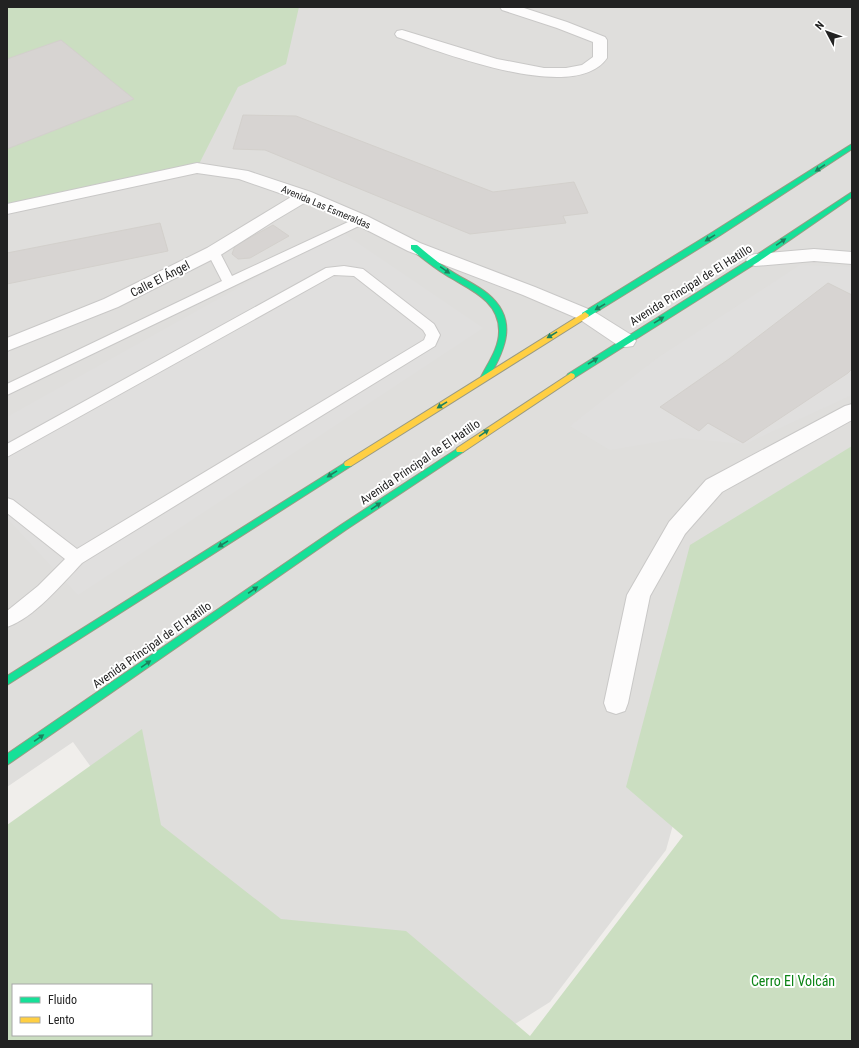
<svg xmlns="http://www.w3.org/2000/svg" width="859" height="1048" viewBox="0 0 859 1048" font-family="'Roboto Condensed',sans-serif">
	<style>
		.residential { fill: #dfdedc }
		.forest { fill: #cbdec1; fill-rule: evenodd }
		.parking { fill: #e0dfde }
		.building { fill: #d7d4d2; stroke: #d3d0cc }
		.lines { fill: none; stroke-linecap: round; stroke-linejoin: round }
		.lane-casing { stroke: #c9c8c7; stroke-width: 2 }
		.street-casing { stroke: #c9c8c7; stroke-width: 2 }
		.fast-casing { stroke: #999a82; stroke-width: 2 }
		.slow-casing { stroke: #999a82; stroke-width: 2 }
		.lane { fill: #fdfcfc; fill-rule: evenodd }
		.street { fill: #fdfcfc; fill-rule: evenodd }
		.fast { fill: #16e098; fill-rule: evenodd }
		.slow { fill: #ffcf43; fill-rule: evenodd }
		.oneway { fill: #1c815d }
		.labels { text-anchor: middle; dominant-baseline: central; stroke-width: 4; stroke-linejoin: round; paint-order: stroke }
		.far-street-label { font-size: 10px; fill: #222; stroke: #fff }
		.street-label { font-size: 12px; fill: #222; stroke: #fff }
		.near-park-label { font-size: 14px; fill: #0c8416; stroke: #fff }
	</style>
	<rect width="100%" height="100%" fill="#f0eeeb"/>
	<path class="residential" d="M7,7H852V451L685,782L666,850L550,1002L488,1041L177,887L73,742L7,787Z"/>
	<g class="forest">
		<path d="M7,7H299L286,64L238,87L197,168L7,209Z"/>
		<path d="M852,446V1041H7V825L142,729L161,825L281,919L406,931L530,1036L683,836L626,787L690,545ZM13,985H151V1035H13Z"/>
	</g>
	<g class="parking">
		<path d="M340,231L483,328L78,595L7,518V417Z"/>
		<path d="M800,265L852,267V295L810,298L660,407L699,430L708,423L743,443L848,373L852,369V395L745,444L681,438L610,450L570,426L656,359Z"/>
	</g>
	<g class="building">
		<path d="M61,40L134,99L7,149V59Z"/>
		<path d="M243,115L296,116L493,192L574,182L588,213L563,216L566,223L470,234L265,150L233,149Z"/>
		<path d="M160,223L168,251L7,284V253Z"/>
		<path d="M273,225L289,236L250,258L238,259L232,254L235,246Z"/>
		<path d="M828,283L852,295V369L848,373L743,443L708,423L699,431L660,407L729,359Z"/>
	</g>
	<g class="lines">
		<g class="lane-casing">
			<g id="lane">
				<path d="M361,216L365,217L367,220L365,223L7,395V384L222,281L207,252L208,249H218L232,276Z"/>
				<path d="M344,266L363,269L434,324L440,335L435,346L82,563C62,584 34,618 7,627V611L38,586L65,559L7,513V498L13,500L77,549L424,340L426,335L423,330L354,276L334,275L7,457V444L326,268Z"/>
			</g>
		</g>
		<g class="street-casing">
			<g id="street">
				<path d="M500,7H521L567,22L605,37L607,40V58C575,105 441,52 397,37L395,34L397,31L402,30L497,59L544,68H566L582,65L593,57V42L557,28L502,10Z"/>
				<path d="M197,163L248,171L311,192L367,216L420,243L535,287L593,311L633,336L636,341L633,346L626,347L619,346L579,319L523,295L408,251L355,224L306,202L274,221L219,256L118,307L7,351V338L104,299L207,248L291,197L239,179L197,173L7,214V204Z"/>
				<path d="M814,249L852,252V264L814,261L755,266L749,264L746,260L749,256L755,254Z"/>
				<path d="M852,404V420L722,492L685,534L650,596L628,703L625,711L616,714L607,711L604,703L627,595L669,522L706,480L845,406Z"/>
			</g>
		</g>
		<g class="fast-casing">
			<g id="fast">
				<path d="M852,144V149L719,236L588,317H582V313L713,232Z"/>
				<path d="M852,192V197L758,262L574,378H568L567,376L568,374L752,258Z"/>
				<path d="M411,245H417C428,254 439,264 451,271C463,279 477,285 488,294C519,320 505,350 488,379L485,380L481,377C488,363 499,348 499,332C500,300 468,289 446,275C433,267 422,258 411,249Z"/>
				<path d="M460,447L464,450L463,452L347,529L7,765V754L341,525Z"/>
				<path d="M348,461L351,462L352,464L351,466L7,685V676Z"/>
			</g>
		</g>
		<g class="slow-casing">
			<g id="slow">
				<path d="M585,312L589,315L588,317L351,466H345L344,464L345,462Z"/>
				<path d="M571,373L574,374L575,376L574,378L463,452H457L456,450L457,448Z"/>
			</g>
		</g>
		<use href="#lane" class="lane"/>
		<use href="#street" class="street"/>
		<use href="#fast" class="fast"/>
		<use href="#slow" class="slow"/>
	</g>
	<defs><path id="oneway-solid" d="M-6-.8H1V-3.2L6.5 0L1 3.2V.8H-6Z"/></defs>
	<g class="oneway">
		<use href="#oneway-solid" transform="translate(820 168) rotate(146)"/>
		<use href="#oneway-solid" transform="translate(710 238) rotate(148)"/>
		<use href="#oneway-solid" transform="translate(781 242) rotate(-34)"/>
		<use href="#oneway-solid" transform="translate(445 270) rotate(35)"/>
		<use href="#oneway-solid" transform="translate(600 307) rotate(149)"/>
		<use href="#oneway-solid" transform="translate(659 320) rotate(-32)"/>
		<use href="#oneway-solid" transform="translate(552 335) rotate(149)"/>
		<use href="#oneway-solid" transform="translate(593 361) rotate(-32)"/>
		<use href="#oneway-solid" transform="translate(442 405) rotate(148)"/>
		<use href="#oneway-solid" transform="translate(484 433) rotate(-34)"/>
		<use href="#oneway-solid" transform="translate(332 474) rotate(148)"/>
		<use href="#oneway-solid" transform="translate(376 506) rotate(-34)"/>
		<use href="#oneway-solid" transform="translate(223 544) rotate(148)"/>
		<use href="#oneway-solid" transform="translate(253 590) rotate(-35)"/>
		<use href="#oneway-solid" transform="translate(146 664) rotate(-35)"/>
		<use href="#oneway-solid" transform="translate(39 738) rotate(-35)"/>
	</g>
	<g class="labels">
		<g class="far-street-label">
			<text transform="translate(326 207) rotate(23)">Avenida Las Esmeraldas</text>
		</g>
		<g class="street-label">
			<text transform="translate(160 279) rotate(-27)">Calle El Ángel</text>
			<text transform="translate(691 285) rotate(-32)">Avenida Principal de El Hatillo</text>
			<text transform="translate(420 462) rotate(-34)">Avenida Principal de El Hatillo</text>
			<text transform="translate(152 645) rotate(-35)">Avenida Principal de El Hatillo</text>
		</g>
		<g class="near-park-label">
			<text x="793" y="981">Cerro El Volcán</text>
		</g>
	</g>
	<rect width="859" height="1048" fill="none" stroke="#222222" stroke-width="16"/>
	<rect x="12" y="984" width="140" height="52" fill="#ffffff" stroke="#a7a7a7"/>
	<rect x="20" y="997" width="20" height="6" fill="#16e098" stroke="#a7a7a7"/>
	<text x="48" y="1004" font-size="12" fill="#222222">Fluido</text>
	<rect x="20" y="1017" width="20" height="6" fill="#ffcf43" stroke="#a7a7a7"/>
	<text x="48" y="1024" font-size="12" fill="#222222">Lento</text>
	<g transform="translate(827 32) rotate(311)" stroke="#ffffff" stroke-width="3" paint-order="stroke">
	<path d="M0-3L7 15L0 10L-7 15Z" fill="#222222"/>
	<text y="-6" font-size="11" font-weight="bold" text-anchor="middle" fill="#222222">N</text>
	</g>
</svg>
